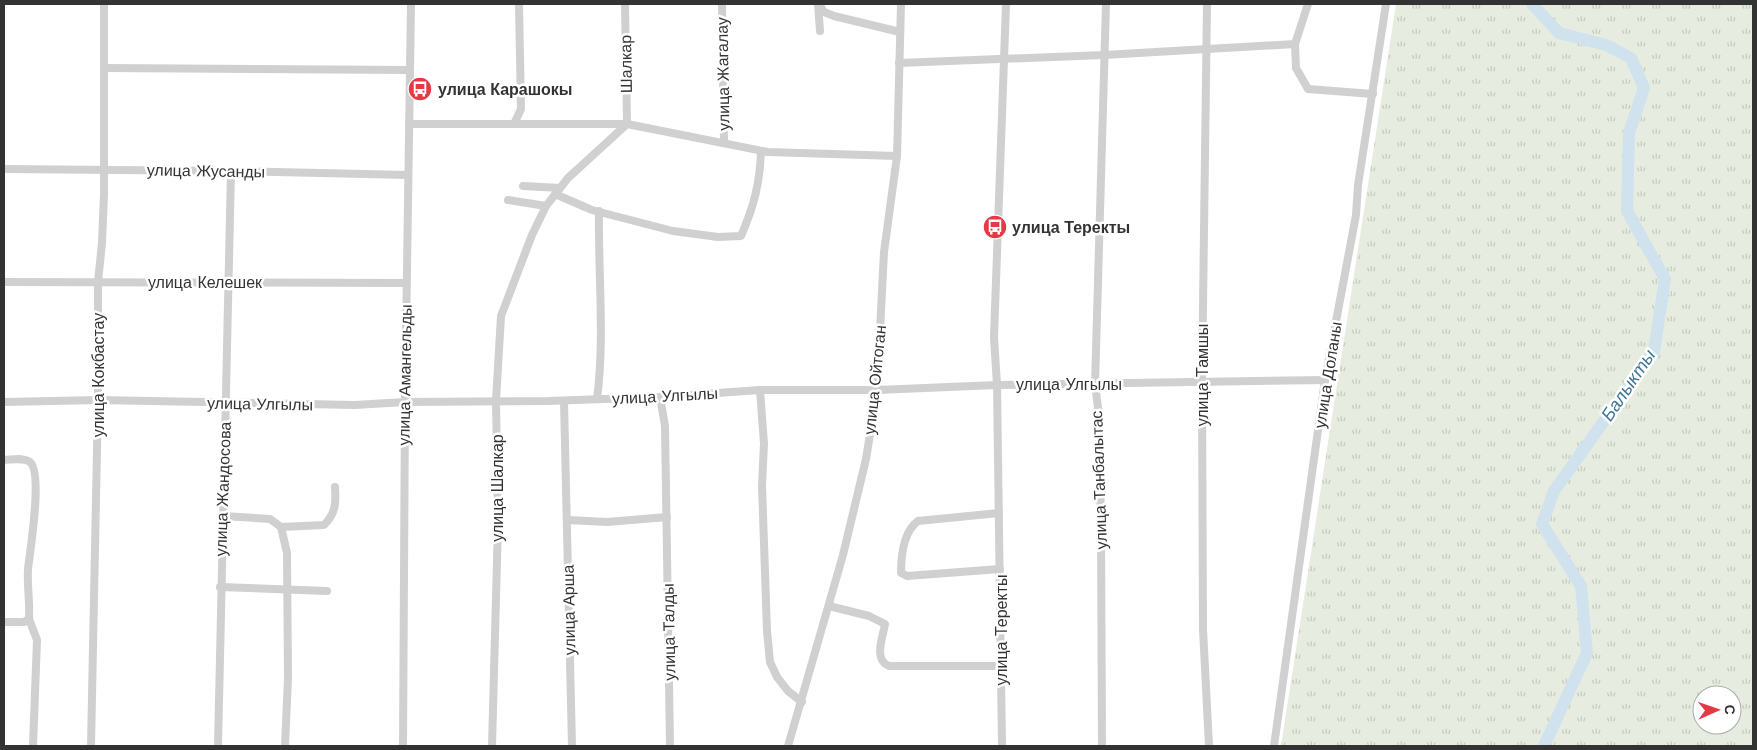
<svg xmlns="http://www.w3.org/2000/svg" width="1757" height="750" viewBox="0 0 1757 750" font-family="'Work Sans',sans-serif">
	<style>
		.grass { fill: url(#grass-tufts); fill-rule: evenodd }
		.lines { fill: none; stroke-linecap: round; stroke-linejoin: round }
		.river { stroke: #cfe2ee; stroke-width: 12 }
		.street { stroke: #d0d0d0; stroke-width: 8 }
		.labels { text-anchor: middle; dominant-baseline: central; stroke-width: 5; stroke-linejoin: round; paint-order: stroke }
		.street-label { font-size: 16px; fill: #333; stroke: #fff }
		.poi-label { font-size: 16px; font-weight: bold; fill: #333; stroke: #fff; text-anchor: start }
		.water-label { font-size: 18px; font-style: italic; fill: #3f7597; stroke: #fff }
	</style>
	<defs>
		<pattern id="grass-tufts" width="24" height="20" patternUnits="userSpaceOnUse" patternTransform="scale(1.25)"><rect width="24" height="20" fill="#e6ecdf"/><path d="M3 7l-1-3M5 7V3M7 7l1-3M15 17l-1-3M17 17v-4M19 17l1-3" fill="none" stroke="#c6cbc0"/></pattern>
	</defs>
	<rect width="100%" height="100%" fill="#fff"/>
	<path class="grass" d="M1396,4H1753V746H1281ZM1702,695H1732V725H1702Z"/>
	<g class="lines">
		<path class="river" d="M1532,4L1559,33L1606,45L1631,58L1644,88L1629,133L1627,211L1665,279L1654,351L1554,491L1542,524L1581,586L1587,653L1544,746"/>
		<g class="street">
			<path d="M722,4L724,143"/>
			<path d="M818,4L820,31"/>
			<path d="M819,4L824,12L834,16L900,32"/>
			<path d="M1207,4L1202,382L1203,629L1209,746"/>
			<path d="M1295,44L1308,4"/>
			<path d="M899,63L1104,55L1295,44L1296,68L1308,89L1373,94"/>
			<path d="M104,68L410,70"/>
			<path d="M409,124H627L768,152L897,156"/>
			<path d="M514,124L521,109L519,4"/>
			<path d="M4,169L231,171L408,175"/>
			<path d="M523,186L560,188"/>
			<path d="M555,194L592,210L673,231L718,237L741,236C754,206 760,183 761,151"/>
			<path d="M508,200L546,206"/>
			<path d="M4,282L406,283"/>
			<path d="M760,390L764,444L762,485L767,631L770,662L777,677L788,691L802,702"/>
			<path d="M660,397L665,426L670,746"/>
			<path d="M597,399C605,338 598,274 599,211"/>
			<path d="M564,401L572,746"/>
			<path d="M4,402L98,400L355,405L405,402L548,401L660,397L760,390H877L997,385L1325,380"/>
			<path d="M4,460C11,460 24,457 30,462C43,473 30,551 28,569C27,585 30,602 29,619L24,622H4"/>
			<path d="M999,513L918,521C903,532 901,555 901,573L907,576L1000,569"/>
			<path d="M223,516L270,519L281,527L287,553L288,678L285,746"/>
			<path d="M568,520L607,522L667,517"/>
			<path d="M281,527L324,525C336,513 336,503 335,487"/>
			<path d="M220,587L327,591"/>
			<path d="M829,606L869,616L885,624C883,637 873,660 889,666H1001"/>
			<path d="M29,619L37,640L33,746"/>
			<path d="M91,746L98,400V282L102,243L104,194V4"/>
			<path d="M218,746L231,171"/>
			<path d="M403,746L405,402L411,4"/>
			<path d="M492,746L498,523L496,400L501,316L532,235L546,206L568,178L627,124L625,4"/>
			<path d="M788,746L843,555L866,459L877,390L884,252L897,156L901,4"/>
			<path d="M1002,746L997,385L994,337L1006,4"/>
			<path d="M1102,746L1101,528L1099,415L1095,385L1106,4"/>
			<path d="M1274,746L1325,380L1356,215L1358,185L1386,4"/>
		</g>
	</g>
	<defs>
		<g id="bus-disc" transform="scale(1.25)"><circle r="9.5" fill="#e63946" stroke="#fff"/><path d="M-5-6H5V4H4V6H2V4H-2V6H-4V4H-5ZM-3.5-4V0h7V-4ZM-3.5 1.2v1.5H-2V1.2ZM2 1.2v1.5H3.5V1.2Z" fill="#fff"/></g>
	</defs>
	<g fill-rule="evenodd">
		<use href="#bus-disc" x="420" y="89"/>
		<use href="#bus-disc" x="995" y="227"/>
	</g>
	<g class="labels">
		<g class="street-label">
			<text transform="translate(626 64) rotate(-91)">Шалкар</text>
			<text transform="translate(723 74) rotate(-91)">улица Жагалау</text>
			<text transform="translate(206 171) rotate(1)">улица Жусанды</text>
			<text x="205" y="282">улица Келешек</text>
			<text transform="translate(98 375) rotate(-90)">улица Кокбастау</text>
			<text transform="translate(405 375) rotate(-89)">улица Амангельды</text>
			<text transform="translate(1202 375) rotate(-90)">улица Тамшы</text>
			<text transform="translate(1328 375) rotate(-81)">улица Доланы</text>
			<text transform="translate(875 380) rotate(-84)">улица Ойтоган</text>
			<text x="1069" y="384">улица Улгылы</text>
			<text transform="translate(665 396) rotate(-3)">улица Улгылы</text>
			<text transform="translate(260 404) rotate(1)">улица Улгылы</text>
			<text transform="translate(1099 480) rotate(-92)">улица Танбалытас</text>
			<text transform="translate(497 488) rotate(-90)">улица Шалкар</text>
			<text transform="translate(223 489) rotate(-88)">улица Жандосова</text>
			<text transform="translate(569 610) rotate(-91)">улица Арша</text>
			<text transform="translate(1001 630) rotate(-90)">улица Теректы</text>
			<text transform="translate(669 632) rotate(-91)">улица Талды</text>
		</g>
		<g class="poi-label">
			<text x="438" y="89">улица Карашокы</text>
			<text x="1012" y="227">улица Теректы</text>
		</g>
		<g class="water-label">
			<text transform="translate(1628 385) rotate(-56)">Балыкты</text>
		</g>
	</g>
	<rect width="1757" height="750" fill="none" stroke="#333333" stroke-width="10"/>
	<g transform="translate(1717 710) rotate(88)"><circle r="24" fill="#ffffff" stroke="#adadad"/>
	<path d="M0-4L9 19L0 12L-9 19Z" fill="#e63946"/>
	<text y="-8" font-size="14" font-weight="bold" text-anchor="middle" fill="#333333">С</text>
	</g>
</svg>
